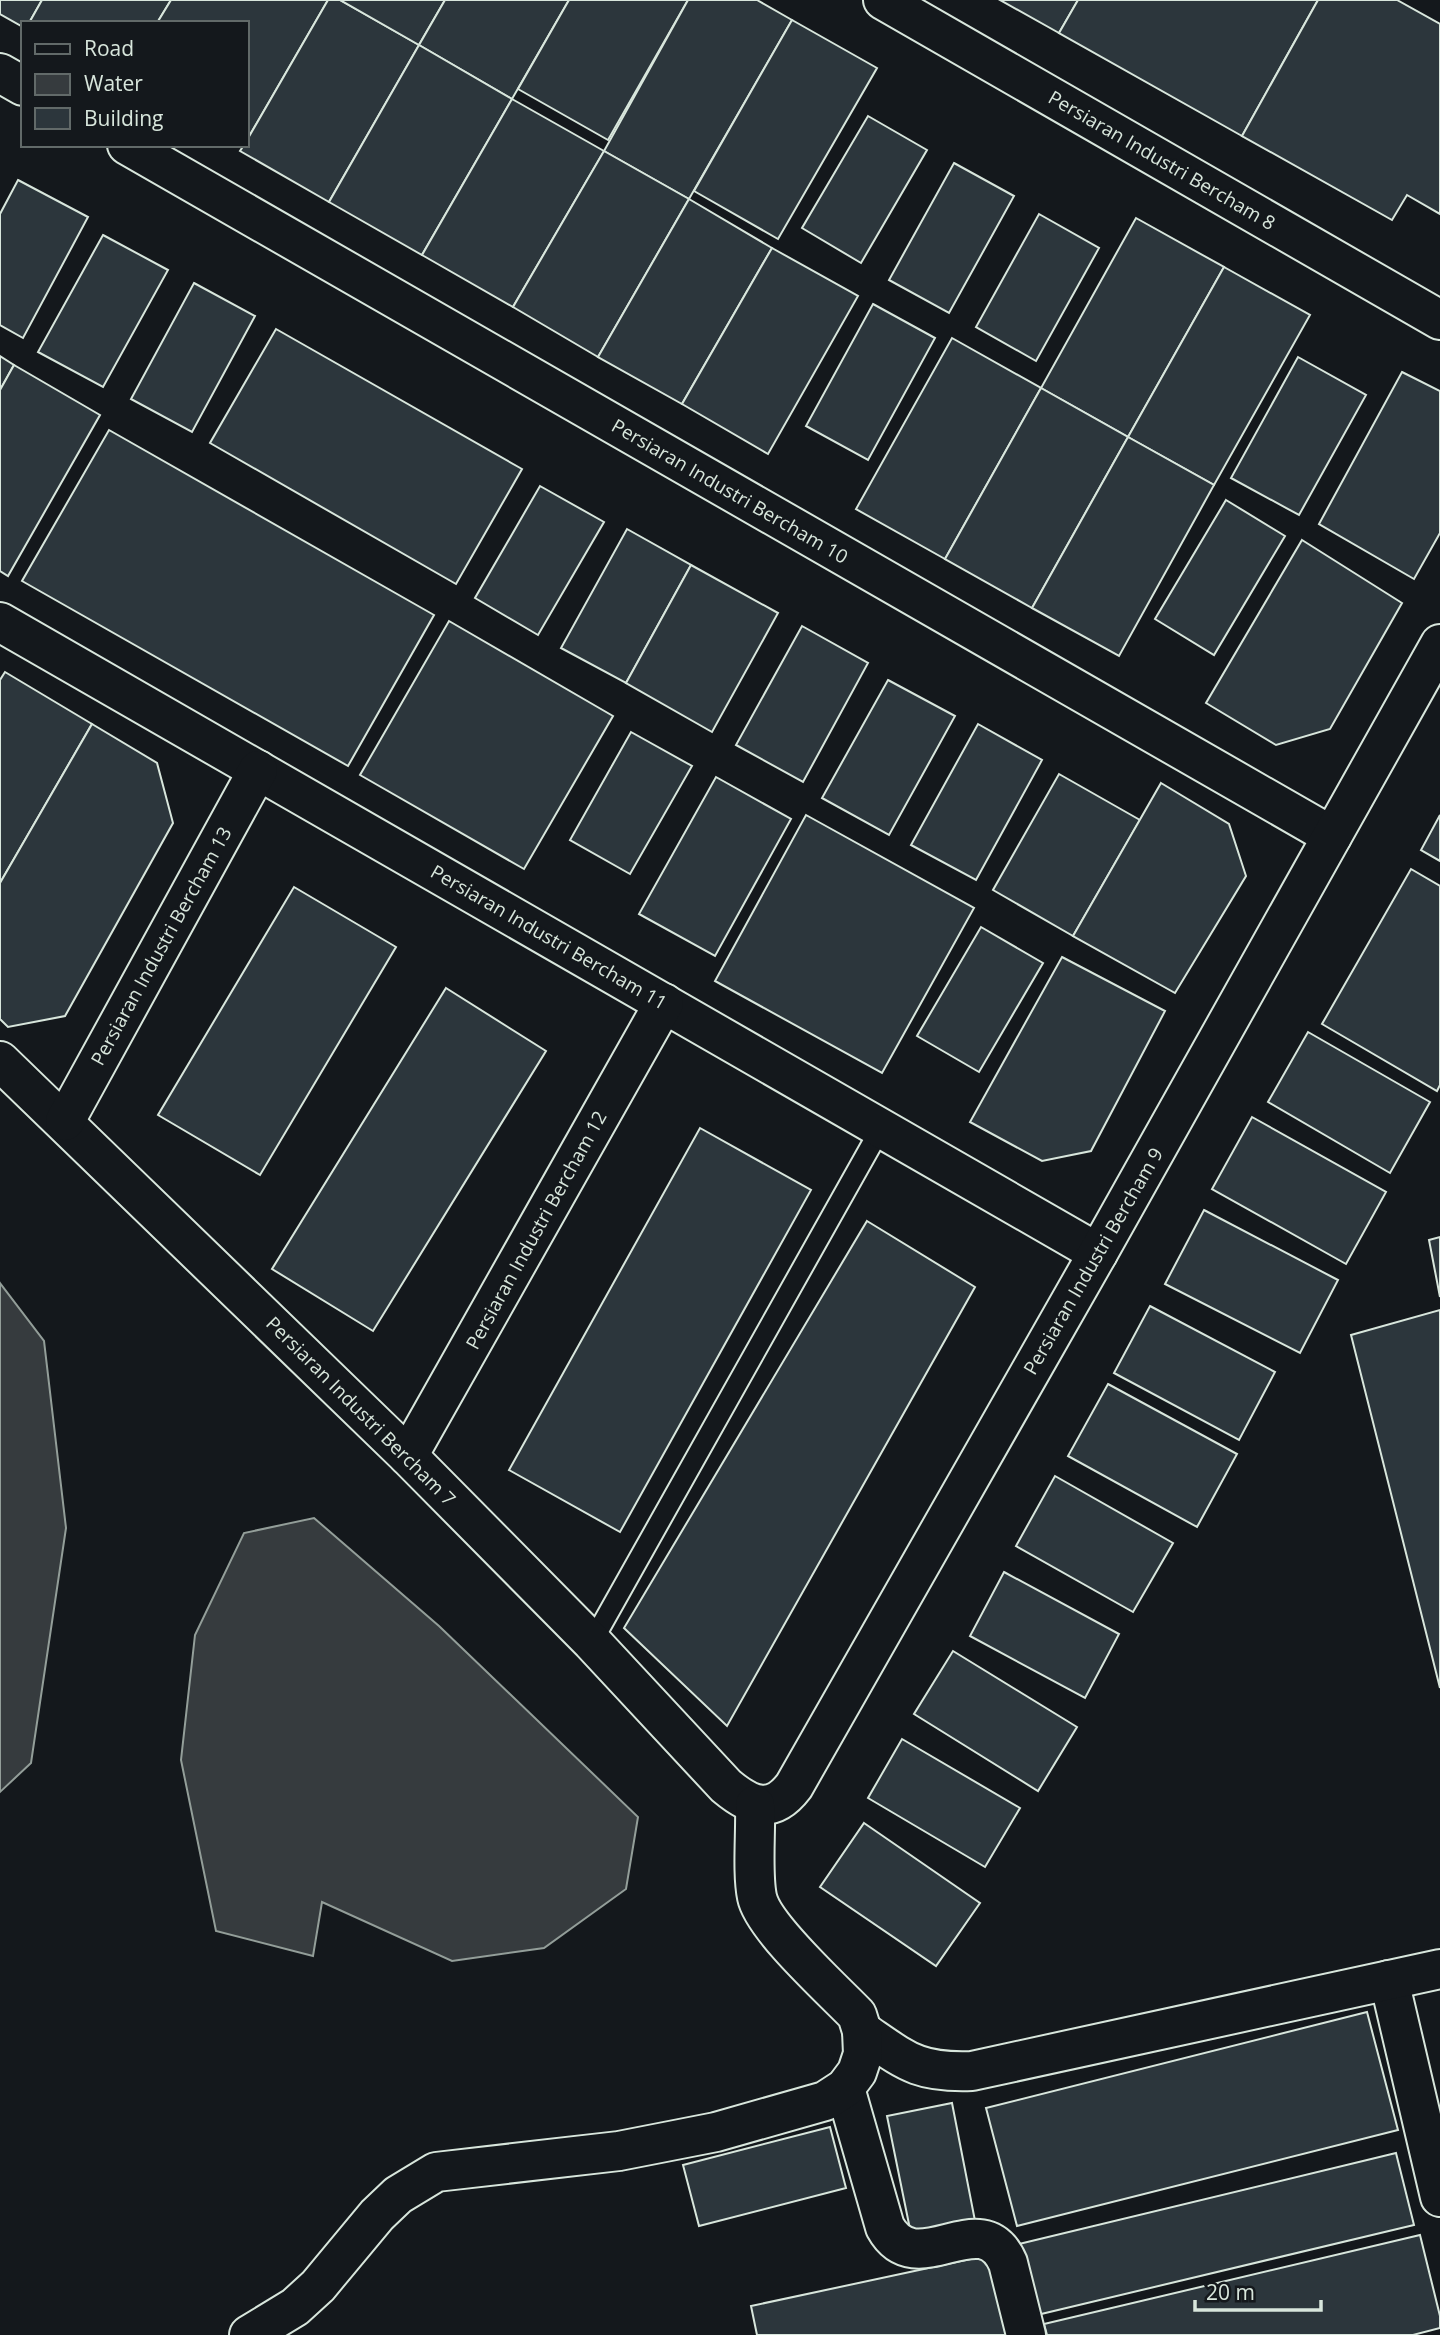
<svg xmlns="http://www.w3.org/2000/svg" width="1440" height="2335" viewBox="0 0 1440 2335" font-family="'Open Sans',sans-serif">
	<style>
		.water { fill: #363b3e; stroke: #939e99; stroke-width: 2 }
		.building { fill: #2c363c; stroke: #d8e6dc; stroke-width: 2 }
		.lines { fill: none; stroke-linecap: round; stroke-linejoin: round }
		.lane-casing { stroke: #d8e6dc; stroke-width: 23 }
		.street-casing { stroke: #d8e6dc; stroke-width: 42 }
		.lane { stroke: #14181c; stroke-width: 19 }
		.street { stroke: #14181c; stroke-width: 38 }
		.labels { text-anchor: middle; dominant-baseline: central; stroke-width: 5; stroke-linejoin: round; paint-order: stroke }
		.street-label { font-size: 19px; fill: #d8e6dc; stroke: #14181c }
	</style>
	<rect width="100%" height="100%" fill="#14181c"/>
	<g class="water">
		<path d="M0,1283L44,1341L66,1528L31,1763L0,1792Z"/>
		<path d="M314,1518L439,1626L638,1817L626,1889L544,1948L452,1961L322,1902L313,1956L216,1931L181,1760L195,1635L244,1533Z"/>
	</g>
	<g class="building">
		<path d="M0,0H42L29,23H23V27L0,14Z"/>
		<path d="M42,0H171L157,23H29Z"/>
		<path d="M171,0H328L247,140V23H157Z"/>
		<path d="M328,0H340L419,45L329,202L240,151L244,145H247V140Z"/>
		<path d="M340,0H445L419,45Z"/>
		<path d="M445,0H569L512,99L419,45Z"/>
		<path d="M569,0H688L608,140L518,89Z"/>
		<path d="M688,0H757L792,20L689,199L604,151Z"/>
		<path d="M1000,0H1078L1059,33Z"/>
		<path d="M1078,0H1318L1242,136L1059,33Z"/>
		<path d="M1318,0H1397L1440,24V214L1407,195L1392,220L1242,136Z"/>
		<path d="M792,20L877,68L778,239L694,191Z"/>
		<path d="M419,45L512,99L422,255L329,202Z"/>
		<path d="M512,99L604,151L513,307L422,255Z"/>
		<path d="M868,116L927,150L861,263L802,228Z"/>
		<path d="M604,151L689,199L598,357L513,307Z"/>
		<path d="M954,163L1014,196L949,313L889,280Z"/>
		<path d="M18,180L88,217L23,338L0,325V214Z"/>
		<path d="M689,199L772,248L682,404L598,357Z"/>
		<path d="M1039,214L1099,248L1036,361L976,327Z"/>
		<path d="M1136,218L1224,267L1128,437L1041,388Z"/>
		<path d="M103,235L168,270L103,387L38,352Z"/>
		<path d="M772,248L858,296L768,454L682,404Z"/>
		<path d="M1224,267L1310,315L1214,485L1128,437Z"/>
		<path d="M194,283L255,316L192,432L131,399Z"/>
		<path d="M873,304L935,338L868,460L806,426Z"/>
		<path d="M276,329L522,469L456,584L210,443Z"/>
		<path d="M952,338L1041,388L945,559L856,509Z"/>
		<path d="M0,356L14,365L0,390Z"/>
		<path d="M1298,357L1366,395L1299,515L1231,478Z"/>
		<path d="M14,365L100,415L8,576L0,571V390Z"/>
		<path d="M1402,372L1440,391V533L1414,579L1319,524Z"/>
		<path d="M1041,388L1128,437L1032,608L945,559Z"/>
		<path d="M109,430L434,615L348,766L22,581Z"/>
		<path d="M1128,437L1214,485L1119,656L1032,608Z"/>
		<path d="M540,486L604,522L538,635L475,598Z"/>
		<path d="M1226,500L1285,536L1214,655L1155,619Z"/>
		<path d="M627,529L691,565L626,683L561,648Z"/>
		<path d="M1302,540L1402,603L1330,729L1276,745L1206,703Z"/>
		<path d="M691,565L778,613L712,732L626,683Z"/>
		<path d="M449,621L613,716L524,869L360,775Z"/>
		<path d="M802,626L868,663L803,782L736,745Z"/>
		<path d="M5,672L92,724L0,883V680Z"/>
		<path d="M888,680L955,716L889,835L822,798Z"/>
		<path d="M92,724L157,763L173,823L65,1016L8,1027L0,1019V883Z"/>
		<path d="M978,724L1042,760L976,880L911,845Z"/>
		<path d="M631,732L692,766L630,874L570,840Z"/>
		<path d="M1059,774L1140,820L1073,936L993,890Z"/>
		<path d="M716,777L791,819L715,956L639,914Z"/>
		<path d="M1161,783L1229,824L1246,876L1175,993L1073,936Z"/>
		<path d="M806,815L974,908L882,1073L715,981Z"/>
		<path d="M1440,815V861L1421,850Z"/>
		<path d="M1411,869L1440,886V1085L1437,1091L1322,1024Z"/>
		<path d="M294,887L396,947L260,1175L158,1115Z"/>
		<path d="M981,927L1043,963L979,1072L917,1036Z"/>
		<path d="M1062,957L1165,1011L1091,1151L1042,1161L970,1122Z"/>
		<path d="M446,988L546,1051L373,1331L272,1269Z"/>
		<path d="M1308,1032L1430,1102L1390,1173L1268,1102Z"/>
		<path d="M1252,1117L1386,1192L1346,1264L1212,1189Z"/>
		<path d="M700,1128L811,1190L620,1532L509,1470Z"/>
		<path d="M1204,1210L1338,1280L1300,1353L1165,1284Z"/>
		<path d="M867,1221L975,1287L727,1726L624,1628Z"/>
		<path d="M1440,1237V1297L1429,1240Z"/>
		<path d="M1150,1306L1275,1372L1239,1440L1114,1373Z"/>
		<path d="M1440,1310V1688L1351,1335Z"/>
		<path d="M1108,1384L1237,1454L1197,1527L1068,1456Z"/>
		<path d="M1055,1476L1173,1543L1133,1612L1016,1546Z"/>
		<path d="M1004,1572L1119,1634L1085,1698L970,1636Z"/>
		<path d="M953,1651L1077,1727L1038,1791L914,1714Z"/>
		<path d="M902,1739L1020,1808L985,1867L868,1798Z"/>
		<path d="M864,1823L980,1903L936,1966L820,1887Z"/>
		<path d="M1367,2012L1398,2130L1017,2226L986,2108Z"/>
		<path d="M952,2103L976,2226L912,2239L887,2116Z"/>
		<path d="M830,2127L846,2188L699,2226L683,2165Z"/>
		<path d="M1396,2153L1414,2225L1037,2315L1019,2244Z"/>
		<path d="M1420,2235L1440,2316V2328L1413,2335H1047L1044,2324Z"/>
		<path d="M994,2254L1013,2335H757L751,2306Z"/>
	</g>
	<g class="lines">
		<g class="lane-casing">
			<path id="lane" d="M592,1642L881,1128"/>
		</g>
		<g class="street-casing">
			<g id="street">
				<path d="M883,0L1440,320"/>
				<path d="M0,73L23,86"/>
				<path d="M127,145L1332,836"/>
				<path d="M0,622L1098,1253"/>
				<path d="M0,1061L408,1456L592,1642L726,1786C751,1807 772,1815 794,1786L1098,1253L1440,644"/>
				<path d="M65,1121L258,770"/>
				<path d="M408,1456L664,1003"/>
				<path d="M1389,1980L1440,2197"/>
				<path d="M862,2031C906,2061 917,2073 972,2071L1440,1969"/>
				<path d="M845,2088L885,2227C917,2285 981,2201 1008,2263L1026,2335"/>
				<path d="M249,2335L295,2307L318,2286L377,2215L398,2195L436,2172L619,2151L716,2132L825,2101L845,2088L857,2072L863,2054L862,2031L857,2015C833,1990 763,1927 757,1897C752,1873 756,1831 755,1805"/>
			</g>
		</g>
		<use href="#lane" class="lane"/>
		<use href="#street" class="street"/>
	</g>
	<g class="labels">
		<g class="street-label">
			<text transform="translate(1162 160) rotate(30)">Persiaran Industri Bercham 8</text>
			<text transform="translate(730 491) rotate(30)">Persiaran Industri Bercham 10</text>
			<text transform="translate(549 937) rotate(30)">Persiaran Industri Bercham 11</text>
			<text transform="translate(161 946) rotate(-61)">Persiaran Industri Bercham 13</text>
			<text transform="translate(536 1230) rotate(-61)">Persiaran Industri Bercham 12</text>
			<text transform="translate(1093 1261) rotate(-60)">Persiaran Industri Bercham 9</text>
			<text transform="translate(361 1411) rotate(45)">Persiaran Industri Bercham 7</text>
		</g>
	</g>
	<rect x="21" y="21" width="228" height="126" fill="#14181c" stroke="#626a69" stroke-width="2"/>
	<rect x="35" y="44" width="35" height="10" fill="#14181c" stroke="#626a69" stroke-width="2"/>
	<text x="84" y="56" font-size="21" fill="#d8e6dc">Road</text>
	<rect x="35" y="74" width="35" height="21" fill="#363b3e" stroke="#626a69" stroke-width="2"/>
	<text x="84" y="91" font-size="21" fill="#d8e6dc">Water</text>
	<rect x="35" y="108" width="35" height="21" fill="#2c363c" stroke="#626a69" stroke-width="2"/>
	<text x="84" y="126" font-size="21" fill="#d8e6dc">Building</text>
	<path d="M1195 2300v10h126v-10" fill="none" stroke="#d8e6dc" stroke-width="3.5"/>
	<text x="1206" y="2300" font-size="21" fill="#d8e6dc" stroke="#14181c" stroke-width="5" paint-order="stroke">20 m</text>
</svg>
